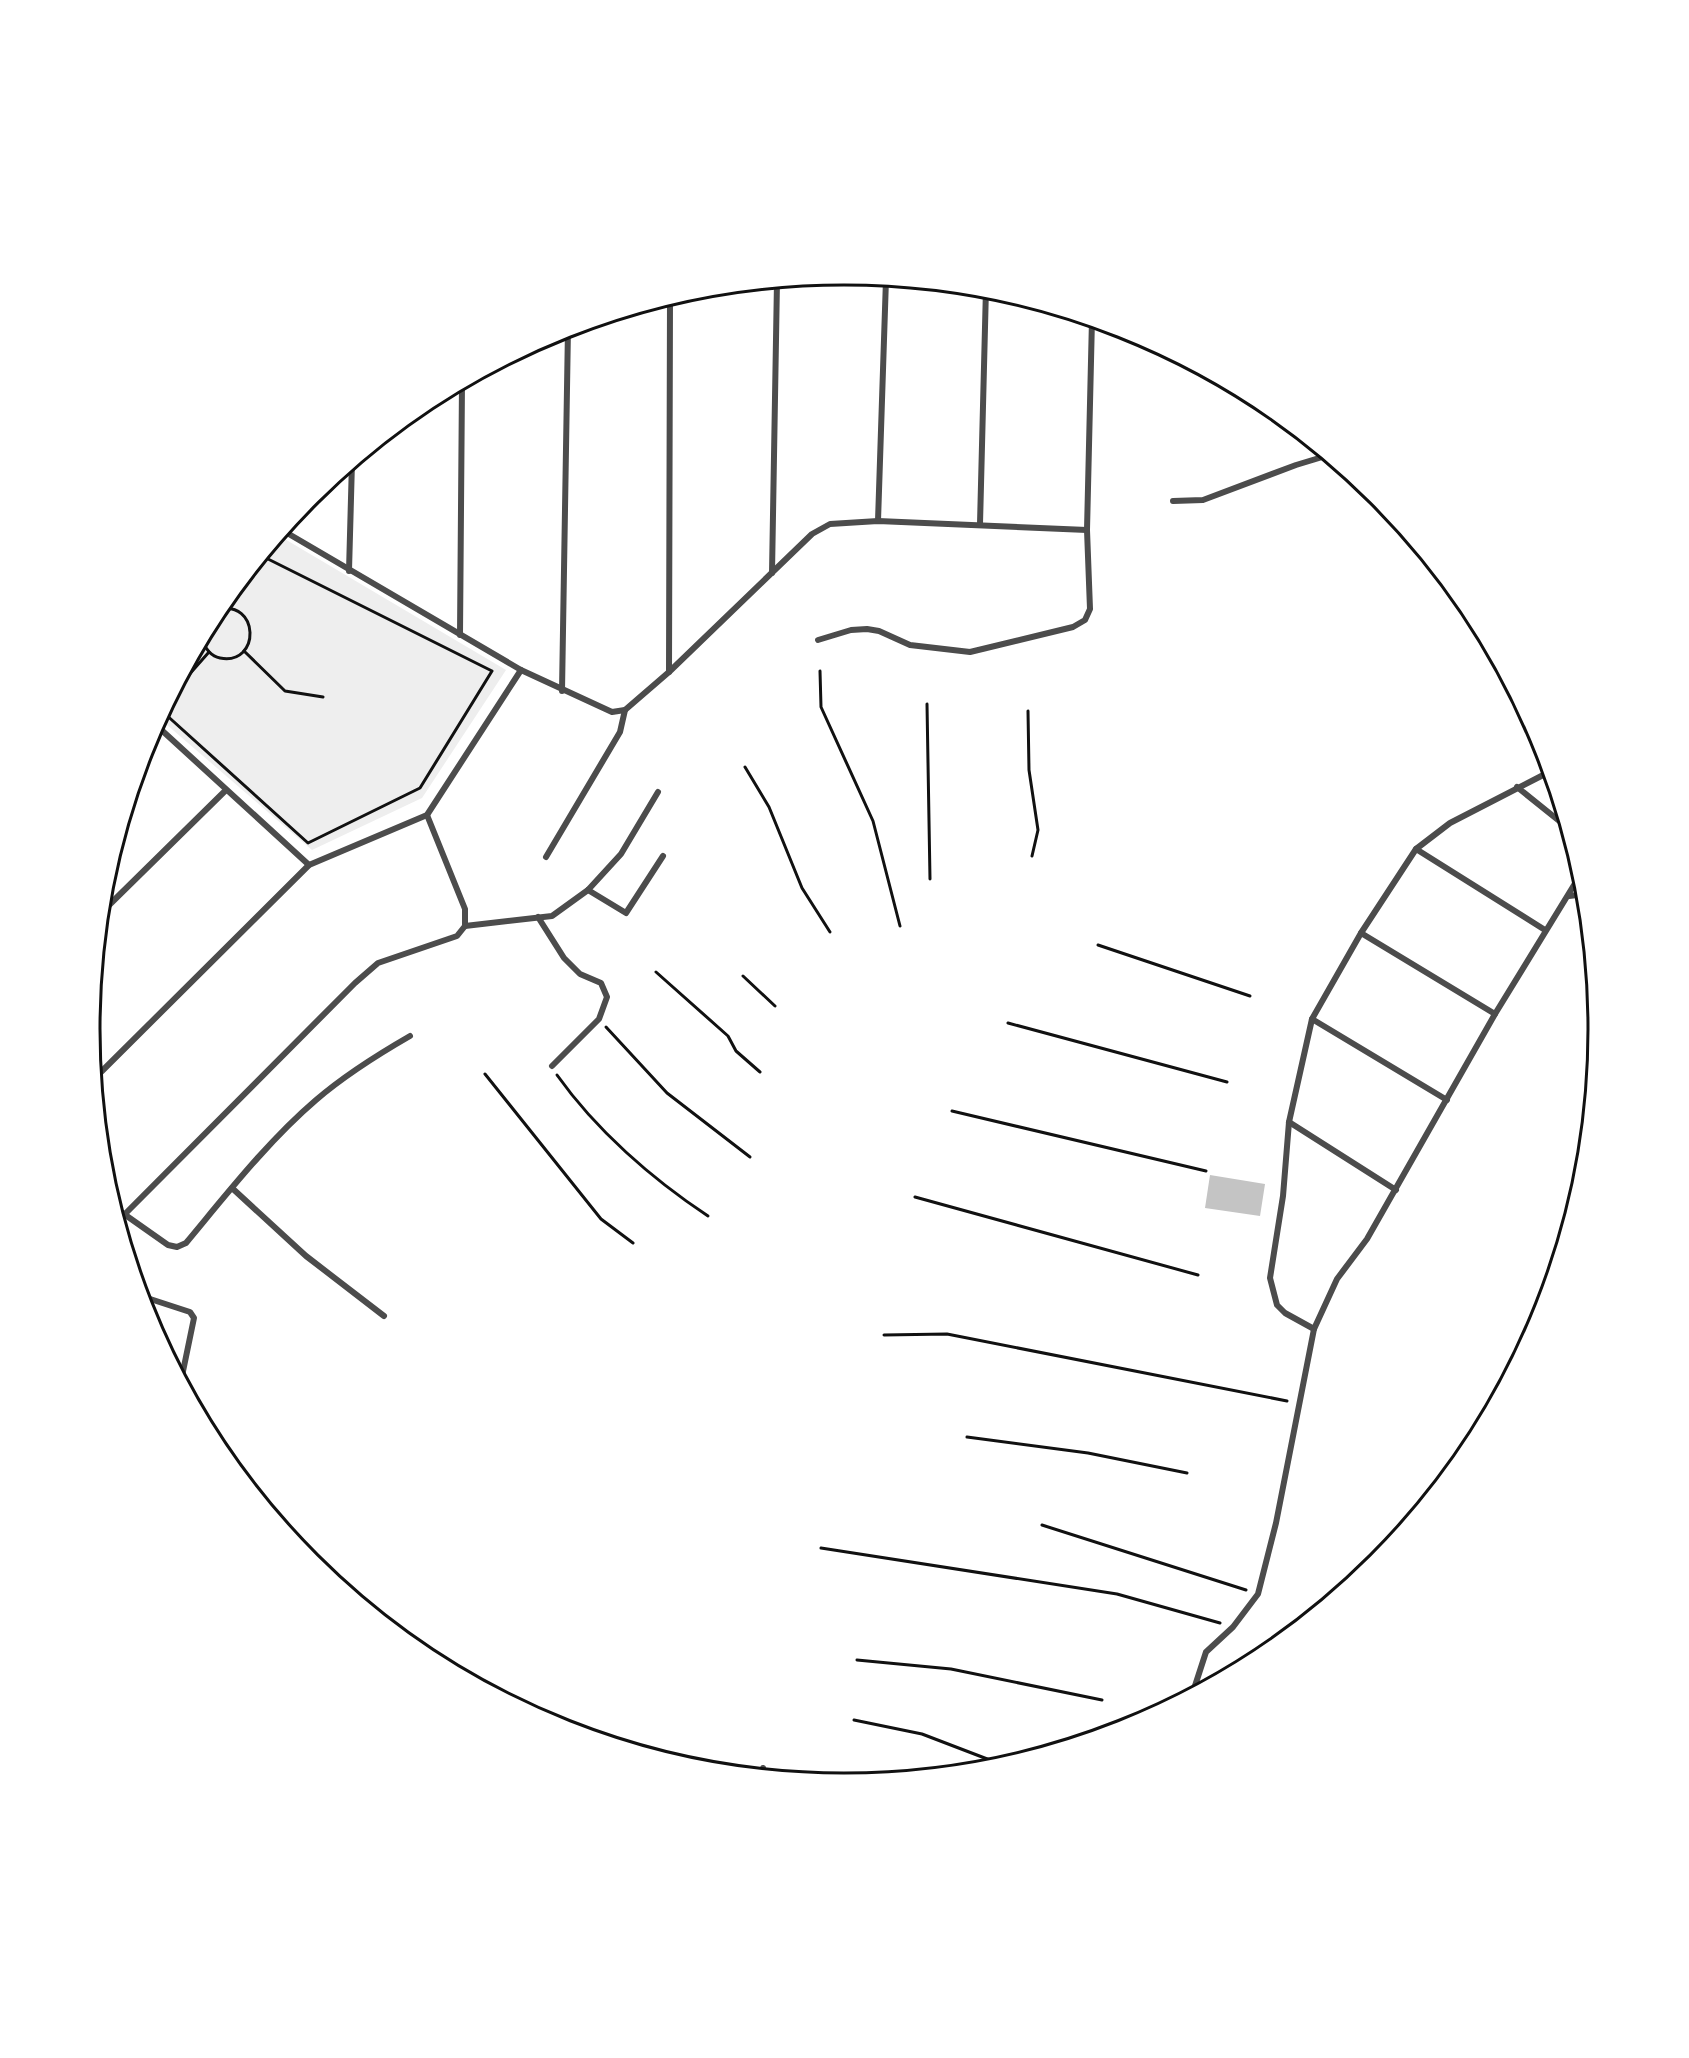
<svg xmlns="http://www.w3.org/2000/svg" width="1689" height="2058" viewBox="0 0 1689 2058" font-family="'Fira Sans',sans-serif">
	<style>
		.green { fill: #eee }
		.building { fill: #c4c4c4 }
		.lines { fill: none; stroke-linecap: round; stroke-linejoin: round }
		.path { stroke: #111; stroke-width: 3 }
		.minor { stroke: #4c4c4c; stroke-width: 6 }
		.rim { fill: none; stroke: #111; stroke-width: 3 }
	</style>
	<rect width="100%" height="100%" fill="#fff"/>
	<path class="green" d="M278,535L506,670L422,798L312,850L159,718L217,610Z"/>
	<path class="building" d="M1210,1175L1265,1184L1260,1216L1205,1208Z"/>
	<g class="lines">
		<g class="path">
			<path d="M202,639C205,648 210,656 220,658C261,666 260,598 217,610"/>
			<path d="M1479,640L1514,698"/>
			<path d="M244,651L285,691L323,697"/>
			<path d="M820,671L821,707L873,821L900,926"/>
			<path d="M172,694L209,652"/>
			<path d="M927,704L930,879"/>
			<path d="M1028,711L1029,770L1038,830L1032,856"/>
			<path d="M163,712L308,843L420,788L492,671L262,556"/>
			<path d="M745,767L769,807L802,888L830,932"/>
			<path d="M1098,945L1250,996"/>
			<path d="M656,972L728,1036L736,1051L760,1072"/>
			<path d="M743,976L775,1006"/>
			<path d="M1008,1023L1227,1082"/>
			<path d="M606,1027L667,1093L750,1157"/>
			<path d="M485,1074L601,1219L633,1243"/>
			<path d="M557,1075C596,1130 652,1179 708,1216"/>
			<path d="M952,1111L1206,1171"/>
			<path d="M915,1197L1198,1275"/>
			<path d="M884,1335L947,1334L1287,1401"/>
			<path d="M967,1437L1088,1453L1187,1473"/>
			<path d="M1042,1525L1246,1590"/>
			<path d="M821,1548L1117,1594L1220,1623"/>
			<path d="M857,1660L951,1669L1102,1700"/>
			<path d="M854,1720L922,1734L1003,1765"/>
			<path d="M825,1778L835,1783"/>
		</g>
		<g class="minor">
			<path d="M1173,501L1203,500L1296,465L1329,455"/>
			<path d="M878,521L886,279"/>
			<path d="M980,524L986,288"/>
			<path d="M282,530L521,670L612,712L625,710L669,672L812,534L830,524L878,521L1087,530"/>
			<path d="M349,571L352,462"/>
			<path d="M772,573L777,281"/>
			<path d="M460,635L462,382"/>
			<path d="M818,640L851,630L867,629L879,631L910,645L970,652L1073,627L1085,620L1090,609L1087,530L1092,319"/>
			<path d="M669,672L670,297"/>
			<path d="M562,691L568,328"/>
			<path d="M156,725L309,865"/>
			<path d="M1517,787L1568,828"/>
			<path d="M1416,849L1545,930"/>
			<path d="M546,857L620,732L625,710"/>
			<path d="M588,890L626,913L663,856"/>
			<path d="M1569,896L1586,894"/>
			<path d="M101,913L226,790"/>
			<path d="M538,917L564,958L580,974L601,983L607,997L599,1019L552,1066"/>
			<path d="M465,926L552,916L588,890L621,854L658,792"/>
			<path d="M1361,933L1495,1014"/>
			<path d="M1312,1019L1447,1100"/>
			<path d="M95,1078L309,865L427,815L521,670"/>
			<path d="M1289,1122L1396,1190"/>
			<path d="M232,1188L306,1256L384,1316"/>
			<path d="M114,1207L168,1245L177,1247L186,1243C226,1195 268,1141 316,1100C345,1075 377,1055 410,1036"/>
			<path d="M118,1221L355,983L378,963L457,936L465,926V909L427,815"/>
			<path d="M141,1296L190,1312L194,1318L181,1381"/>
			<path d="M1314,1329L1285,1313L1277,1305L1270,1278L1283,1196L1289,1122L1312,1019L1361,933L1416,849L1450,823L1551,771"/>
			<path d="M1192,1695L1206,1652L1233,1627L1258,1594L1276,1523L1314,1329L1337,1279L1367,1239L1495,1014L1582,872"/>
			<path d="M761,1775L763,1768"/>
		</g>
	</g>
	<path d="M0 0H1689V2058H0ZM100 1029a744 744 0 1 1 1488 0a744 744 0 1 1-1488 0Z" fill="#fff" fill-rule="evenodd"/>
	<path class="rim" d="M100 1029a744 744 0 1 1 1488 0a744 744 0 1 1-1488 0Z"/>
</svg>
